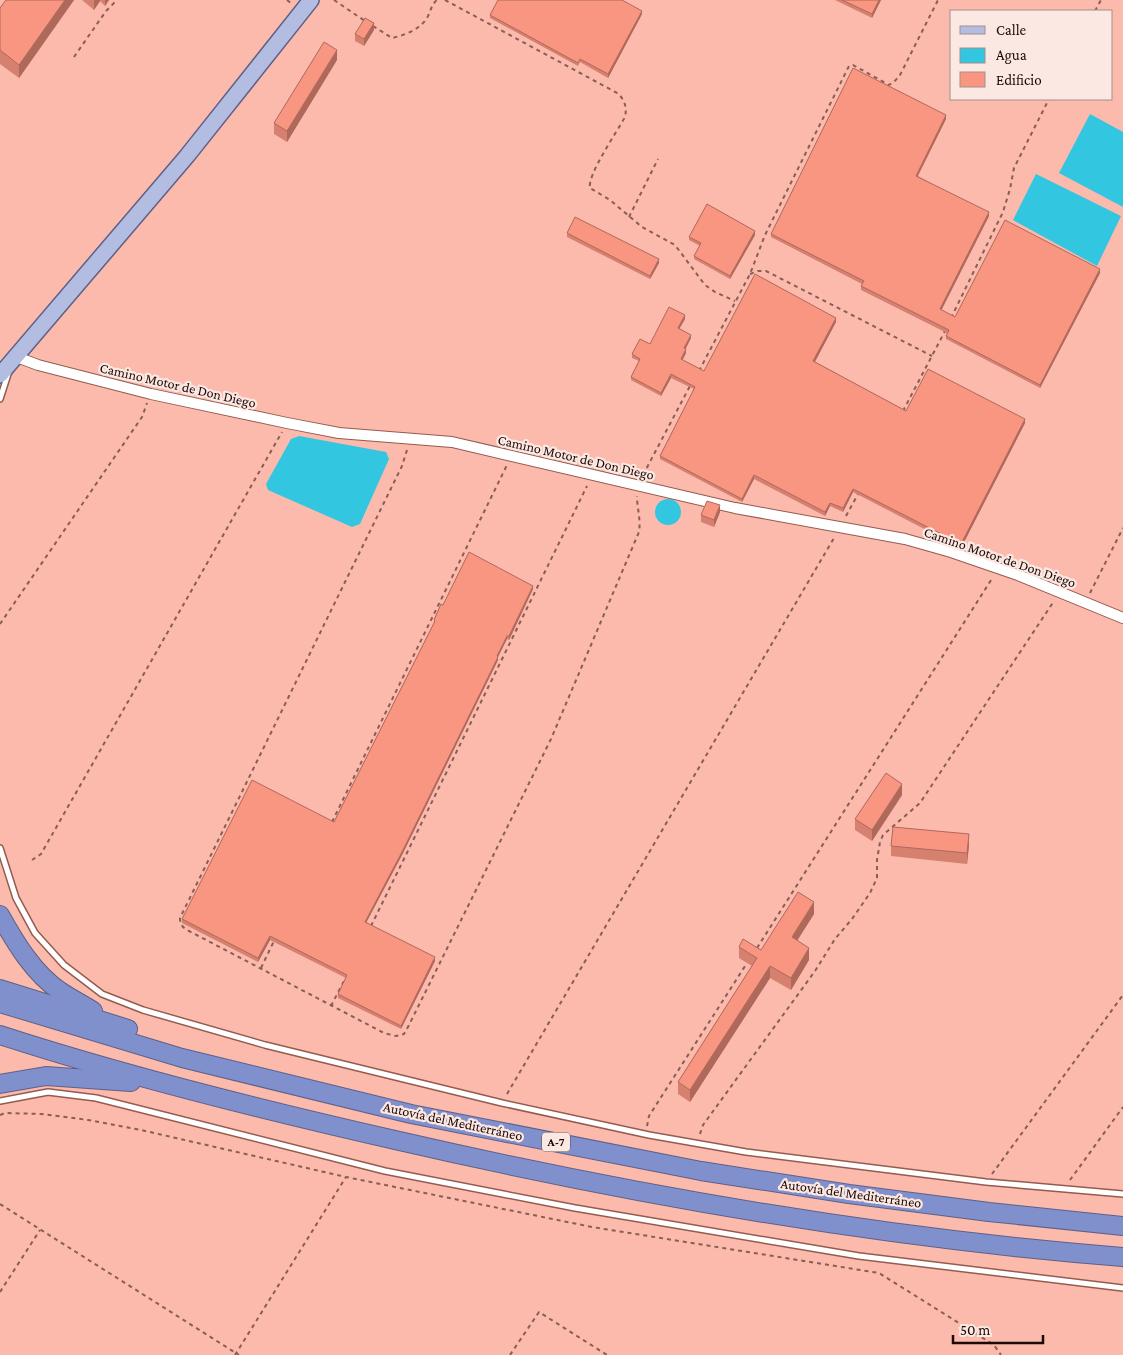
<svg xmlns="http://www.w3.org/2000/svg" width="1123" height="1355" viewBox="0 0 1123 1355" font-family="'Crimson Pro',serif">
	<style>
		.water { fill: #32c6e0 }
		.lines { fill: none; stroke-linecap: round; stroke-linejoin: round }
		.lane-casing { stroke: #945b4f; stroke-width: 8 }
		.street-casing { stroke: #945b4f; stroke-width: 12 }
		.primary-casing { stroke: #5d6087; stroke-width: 18 }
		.highway-casing { stroke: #5d6087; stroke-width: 20 }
		.path { stroke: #885e55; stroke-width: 2; stroke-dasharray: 4 4; stroke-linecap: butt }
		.lane { stroke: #fff; stroke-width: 5 }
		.street { stroke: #fff; stroke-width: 10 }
		.primary { stroke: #b3bce1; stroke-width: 15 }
		.highway { stroke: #8090cd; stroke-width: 18 }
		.wall { fill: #d68170 }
		.shaded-wall { fill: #ae695b }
		.building { fill: #f99682; stroke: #ae695b }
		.labels { text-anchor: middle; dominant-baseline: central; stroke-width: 4.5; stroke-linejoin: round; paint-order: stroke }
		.shield { fill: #fce8e3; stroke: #604b48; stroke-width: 1 }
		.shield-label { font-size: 12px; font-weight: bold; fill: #1d0805 }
		.street-label { font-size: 14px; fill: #1d0805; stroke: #fce8e3 }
	</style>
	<rect width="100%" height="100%" fill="#fbbaac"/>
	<g class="water">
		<path d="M1090,114L1123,132V207L1059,173Z"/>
		<path d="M1036,174L1121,216L1097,266L1013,220Z"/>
		<path d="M299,436L386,452L389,459L360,524L352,527L268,490L266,484L291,439Z"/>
		<circle cx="668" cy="512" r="13"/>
	</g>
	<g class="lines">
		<g class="lane-casing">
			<g id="lane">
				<path d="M0,399L9,371"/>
				<path d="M0,848L16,898L35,933L64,965L102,994L143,1010L265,1045L502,1103L649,1135L746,1152L986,1182L1123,1194"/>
				<path d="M0,1101L48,1092L96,1098L385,1171L575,1208L859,1256L1123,1288"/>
			</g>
		</g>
		<g class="street-casing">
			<path id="street" d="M14,356L38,365L151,394L287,423L339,433L452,442L735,508L905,539L951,552L1018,575L1123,618"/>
		</g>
		<g class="primary-casing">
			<path id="primary" d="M0,375L187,156L311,0"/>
		</g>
		<g class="highway-casing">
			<g id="highway">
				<path d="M0,915C15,942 34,974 60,991C70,998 82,1004 93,1011"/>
				<path d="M0,989L128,1029"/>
				<path d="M0,1003L182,1058L411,1114L701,1171L849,1194L989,1212L1123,1226"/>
				<path d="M0,1035C129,1077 263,1110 395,1140C634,1195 878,1238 1123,1257"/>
				<path d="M0,1084L46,1076L131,1082"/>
			</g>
		</g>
		<g class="path">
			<path d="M287,0L292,4"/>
			<path d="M334,0L365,21"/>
			<path d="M445,0L619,94C625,102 627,107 625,117C617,132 587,175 590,188L610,200L642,227L675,245L705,285L715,292L735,301"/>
			<path d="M1095,11L1101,0"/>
			<path d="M373,26L392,38C405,35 419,30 427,18C431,11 431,5 437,0"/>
			<path d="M74,57L106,11L117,0"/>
			<path d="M629,217L658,159"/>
			<path d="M750,274L758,271H766L932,356"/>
			<path d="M951,318L1003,212L1010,189L1014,168L1049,99"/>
			<path d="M699,371L750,274L765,235L849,66L853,65L889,85L894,82L900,75L938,0"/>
			<path d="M903,411L945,331"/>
			<path d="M407,450L402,466L180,918C180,925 183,928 189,931L384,1033L396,1036L404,1034L409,1025L551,739L639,532C641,519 637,508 637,496"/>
			<path d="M643,475L690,386"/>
			<path d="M846,516L858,494"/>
			<path d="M1090,593L1123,528"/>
			<path d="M0,624L142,417L147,403"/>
			<path d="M332,822L507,465"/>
			<path d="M32,860L41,854L282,432"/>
			<path d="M371,926L587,486"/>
			<path d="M757,948L993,577"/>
			<path d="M261,968L274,941"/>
			<path d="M331,1006L346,977"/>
			<path d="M507,1094L834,538"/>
			<path d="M0,1115L5,1113L42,1114L88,1120L141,1130L346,1177L592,1227L879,1273L994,1345L1001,1355"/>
			<path d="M647,1126L649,1116L747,963"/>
			<path d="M700,1134L703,1125L815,971L835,939L852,919L870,893L877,878V860L880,842L883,835L920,803L1054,601"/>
			<path d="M992,1174L1123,995"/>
			<path d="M1070,1180L1123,1107"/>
			<path d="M0,1204L239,1355"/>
			<path d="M0,1292L40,1230"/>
			<path d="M235,1355L346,1177"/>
			<path d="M510,1355L539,1312L607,1355"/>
		</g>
		<use href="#lane" class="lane"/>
		<use href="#street" class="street"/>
		<use href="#primary" class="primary"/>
		<use href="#highway" class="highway"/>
	</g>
	<g class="wall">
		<path d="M6,0H74L19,78L0,64V8Z"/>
		<path d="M82,0H109L105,6L100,1L94,10Z"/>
		<path d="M835,0H881L872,18Z"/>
		<path d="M642,14L608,78L580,62L578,66L490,18V15Z"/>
		<path d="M374,30L364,46L355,41V34Z"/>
		<path d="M337,60L287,142L274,134V123Z"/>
		<path d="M946,119L918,176L989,216L941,310L955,317L1100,273L1040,388L946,339V336L947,333L861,290V286L862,284L771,237V234Z"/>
		<path d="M567,233L659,263L650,279L567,237Z"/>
		<path d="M755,235L730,279L694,259V256L700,246L689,240V237Z"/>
		<path d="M685,319L679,329L691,338L685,349L686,353L682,360L704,371L836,322L815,362L906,411L1025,423L961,548L853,492L843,512L830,506L825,516L754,479L742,502L660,459V456L694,389L671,378L661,396L631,380V377L639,361L632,358V354L650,344Z"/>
		<path d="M720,512L714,527L701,522V515Z"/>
		<path d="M533,589L509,640L507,639L498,656V660L402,855L366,922L435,961L401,1029L338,998V994L346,978L270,940L258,962L182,923V919L334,822L434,623V620L443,605Z"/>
		<path d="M902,795L872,841L855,830V819Z"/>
		<path d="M969,845L967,864L891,856V846Z"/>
		<path d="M814,914L797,940L809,960L791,990L770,978L690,1102L678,1094V1082L752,966L739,958V947L761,950Z"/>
	</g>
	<g class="shaded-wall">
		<path d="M65,0H74L19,78V65Z"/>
		<path d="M94,0H100V1L94,10Z"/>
		<path d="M105,0H109L105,6Z"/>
		<path d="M879,0H881L872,18V14Z"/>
		<path d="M642,11V14L608,78V74Z"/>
		<path d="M374,23V30L364,46V39Z"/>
		<path d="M337,50V60L287,142V131Z"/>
		<path d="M946,115V119L916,179V176Z"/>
		<path d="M989,212V216L940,313V309Z"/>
		<path d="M755,231V235L730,279V276Z"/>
		<path d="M659,259V263L650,279V276Z"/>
		<path d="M1100,269V273L1040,388V385Z"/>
		<path d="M685,315V319L678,331V328Z"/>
		<path d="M836,318V322L813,365V361Z"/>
		<path d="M691,335V338L684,352V348Z"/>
		<path d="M686,349V353L681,363V359Z"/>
		<path d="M671,374V378L661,396V393Z"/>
		<path d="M1025,419V423L961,548V544Z"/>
		<path d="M754,475V479L742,502V499Z"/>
		<path d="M853,489V492L843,512V508Z"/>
		<path d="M830,503V506L825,516V512Z"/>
		<path d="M720,505V512L714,527V520Z"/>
		<path d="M533,586V589L509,640V636Z"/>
		<path d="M507,636V639L497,659V656Z"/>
		<path d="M498,657V660L402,855L365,925V922Z"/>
		<path d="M902,784V795L872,841V830Z"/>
		<path d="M969,834V845L967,864V853Z"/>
		<path d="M814,902V914L792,949V937Z"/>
		<path d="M270,936V940L258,962V958Z"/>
		<path d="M809,948V960L791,990V978Z"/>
		<path d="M435,957V961L401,1029V1026Z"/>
		<path d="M770,966V978L690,1102V1090Z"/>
	</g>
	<g class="building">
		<path d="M6,0H65L19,65L0,50V8Z"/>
		<path d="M498,0H622L642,11L608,74L580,59L578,63L490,15Z"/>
		<path d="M842,0H879L872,14Z"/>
		<path d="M365,18L374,23L364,39L355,34Z"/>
		<path d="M324,42L337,50L287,131L274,123Z"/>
		<path d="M853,68L946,115L916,176L989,212L940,309L955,317L1005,220L1100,269L1040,385L946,336L949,330L861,286L864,281L771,234Z"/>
		<path d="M707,204L755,231L730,276L694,256L701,243L689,237Z"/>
		<path d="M575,217L659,259L650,276L567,233Z"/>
		<path d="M755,274L836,318L813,361L906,411L928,369L1025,419L961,544L853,489L843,508L830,503L825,512L754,475L742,499L660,456L695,387L671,374L661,393L631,377L640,359L632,354L640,339L650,344L669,307L685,315L678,328L691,335L684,348L686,349L681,359L704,371Z"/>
		<path d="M707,501L720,505L714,520L701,515Z"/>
		<path d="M469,552L533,586L509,636H507L497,656L498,657L402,852L365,922L435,957L401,1026L338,994L347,975L270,936L258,958L182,919L252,780L334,822L435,621L434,620L441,604L443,605Z"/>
		<path d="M886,773L902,784L872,830L855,819Z"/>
		<path d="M893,827L969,834L967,853L891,846Z"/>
		<path d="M798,892L814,902L792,937L809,948L791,978L770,966L690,1090L678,1082L757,958L739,947L743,939L761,950Z"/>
	</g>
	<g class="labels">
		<rect class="shield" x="542" y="1132.5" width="28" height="19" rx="4"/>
		<g class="shield-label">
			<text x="556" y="1142">A-7</text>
		</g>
		<g class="street-label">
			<text transform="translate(178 385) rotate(13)">Camino Motor de Don Diego</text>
			<text transform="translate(576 457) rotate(13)">Camino Motor de Don Diego</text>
			<text transform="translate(1000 557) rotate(19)">Camino Motor de Don Diego</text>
			<text transform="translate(453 1121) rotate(12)">Autovía del Mediterráneo</text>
			<text transform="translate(851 1193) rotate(8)">Autovía del Mediterráneo</text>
		</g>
	</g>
	<rect x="950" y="10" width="162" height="90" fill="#fce8e3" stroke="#a38e8a"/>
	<rect x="960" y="26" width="25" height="8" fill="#b3bce1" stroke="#a38e8a"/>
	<text x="996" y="35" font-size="15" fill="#1d0805">Calle</text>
	<rect x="960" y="48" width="25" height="15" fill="#32c6e0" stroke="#a38e8a"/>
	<text x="996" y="60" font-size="15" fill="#1d0805">Agua</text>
	<rect x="960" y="72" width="25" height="15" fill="#f99682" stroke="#a38e8a"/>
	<text x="996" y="85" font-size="15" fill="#1d0805">Edificio</text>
	<path d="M953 1335v8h90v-8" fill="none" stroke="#1d0805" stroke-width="2.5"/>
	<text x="960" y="1335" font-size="15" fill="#1d0805" stroke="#fce8e3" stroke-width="4" paint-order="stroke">50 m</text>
</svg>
